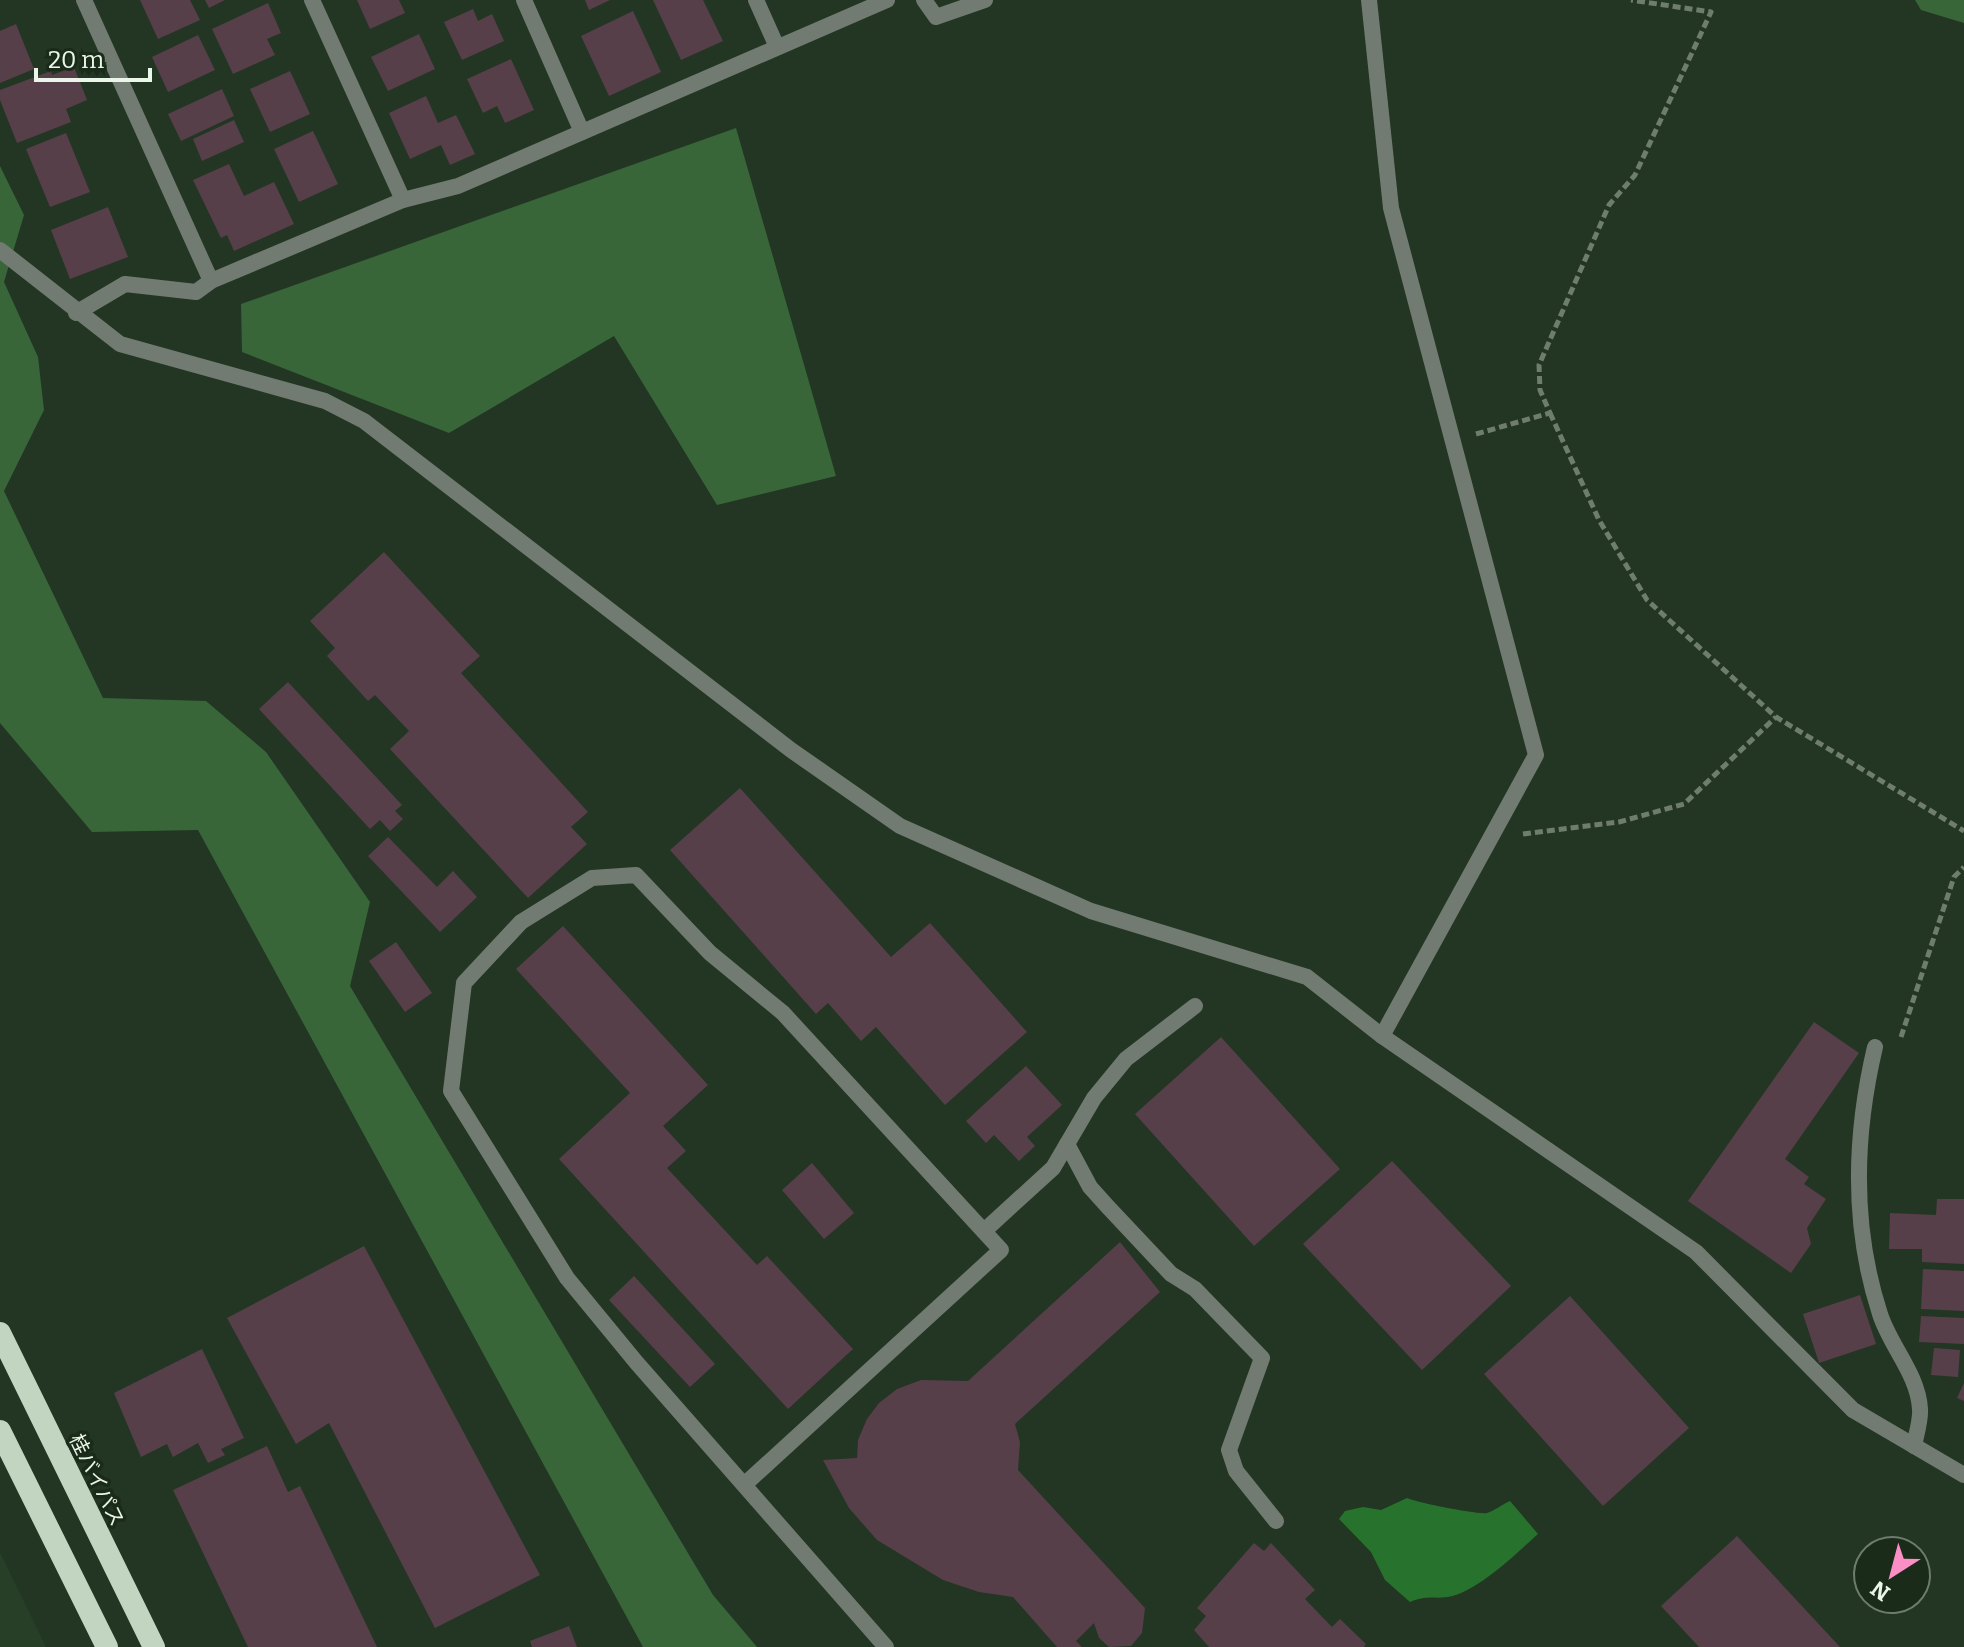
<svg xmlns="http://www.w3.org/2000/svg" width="1964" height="1647" viewBox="0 0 1964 1647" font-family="Bitter,'Noto Sans JP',serif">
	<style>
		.built { fill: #273e27 }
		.green { fill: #386639 }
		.water { fill: #27732d }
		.building { fill: #573f4a }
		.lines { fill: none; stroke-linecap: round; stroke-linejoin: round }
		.path { stroke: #6e7d6d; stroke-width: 5; stroke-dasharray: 8 4; stroke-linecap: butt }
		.service { stroke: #727b72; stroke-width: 16 }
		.minor { stroke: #727b72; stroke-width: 16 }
		.trunk { stroke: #c2d5c1; stroke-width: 22 }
		.labels { text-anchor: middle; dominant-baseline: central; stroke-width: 7; stroke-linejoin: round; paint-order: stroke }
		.street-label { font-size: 20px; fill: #ebf6ea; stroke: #1a2b1a }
	</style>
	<rect width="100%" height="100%" fill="#233523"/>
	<path class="built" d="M0,1552L46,1647H0Z"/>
	<g class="green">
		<path d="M1915,0H1964V23L1921,10Z"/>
		<path d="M736,128L836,476L717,505L614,336L449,433L242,352L241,304Z"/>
		<path d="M0,166L24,215L4,282L38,357L44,410L4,491L103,698L206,701L266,752L370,902L350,986L713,1595L757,1647H643L198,830L92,832L0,723Z"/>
	</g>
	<path class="water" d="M1407,1498C1415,1502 1478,1515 1487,1513C1494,1511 1503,1504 1510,1501L1538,1534C1517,1553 1477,1592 1448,1597C1433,1599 1428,1595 1410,1602L1385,1580L1371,1552L1339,1519L1345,1511L1363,1507L1381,1510Z"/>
	<g class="building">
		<path d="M140,0H190L200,20L158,39Z"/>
		<path d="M205,0H225L209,8Z"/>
		<path d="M357,0H399L405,13L370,29Z"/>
		<path d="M585,0H610L589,10Z"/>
		<path d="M653,0H703L723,41L681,60Z"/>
		<path d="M268,3L281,33L267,39L275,55L233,74L212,29Z"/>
		<path d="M473,9L478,21L492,14L504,41L462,60L444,22Z"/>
		<path d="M633,11L661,72L609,96L581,36Z"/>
		<path d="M16,24L34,69L0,83V31Z"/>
		<path d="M419,34L435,69L388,91L371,57Z"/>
		<path d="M198,35L215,70L168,92L152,57Z"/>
		<path d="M511,59L534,110L505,123L497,106L483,113L467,79Z"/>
		<path d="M74,67L87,100L66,109L71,122L17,143L0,100V90L51,71L52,75Z"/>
		<path d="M290,71L310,114L270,132L250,89Z"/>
		<path d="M222,89L234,116L181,141L168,114Z"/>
		<path d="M426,96L438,123L456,115L475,154L450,165L441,145L410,159L389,113Z"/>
		<path d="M234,120L244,142L202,161L193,139Z"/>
		<path d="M313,131L338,184L299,202L274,149Z"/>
		<path d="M66,133L90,192L50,207L26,149Z"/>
		<path d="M229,164L244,196L274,182L294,224L234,251L227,235L221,238L193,180Z"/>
		<path d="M108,207L128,257L70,279L51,230Z"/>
		<path d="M384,552L480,656L461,673L588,812L571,827L587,844L528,898L390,749L409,731L375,695L368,701L327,656L335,648L310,621Z"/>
		<path d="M288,682L402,805L395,811L403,819L390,831L380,820L370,829L259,709Z"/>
		<path d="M740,788L891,957L930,923L1027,1032L945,1105L876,1027L861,1041L828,1003L816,1014L670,850Z"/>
		<path d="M388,837L437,887L453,871L477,897L440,932L368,856Z"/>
		<path d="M563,926L708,1085L663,1126L686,1151L667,1168L757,1265L767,1256L853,1349L788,1409L559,1159L630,1093L516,969Z"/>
		<path d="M396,942L432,993L405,1012L369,961Z"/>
		<path d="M1814,1022L1859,1053L1785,1159L1809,1177L1804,1184L1826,1199L1807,1228L1811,1244L1791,1273L1688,1201Z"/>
		<path d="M1221,1037L1340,1169L1254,1246L1135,1114Z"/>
		<path d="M1026,1066L1062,1105L1027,1137L1035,1146L1019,1161L994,1135L986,1143L966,1121Z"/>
		<path d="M1392,1161L1511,1286L1422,1370L1303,1244Z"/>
		<path d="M812,1163L854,1213L824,1239L782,1190Z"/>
		<path d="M1937,1199H1964V1264L1922,1262V1249H1889L1890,1213L1936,1215Z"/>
		<path d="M1120,1242L1160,1292L1015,1424L1020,1442L1018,1470L1145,1608L1142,1633L1131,1646L1109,1647L1099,1638L1094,1623L1076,1641L1082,1647H1057L1013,1597L979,1592L943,1580L877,1540L849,1508L823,1460L857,1458L858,1440L867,1419L879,1403L897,1389L921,1380L968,1381Z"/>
		<path d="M364,1246L540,1575L435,1628L329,1423L296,1444L227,1318Z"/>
		<path d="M1923,1269L1964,1271V1311L1921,1309Z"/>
		<path d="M634,1276L715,1364L690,1387L609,1300Z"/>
		<path d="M1860,1295L1876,1344L1819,1363L1803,1314Z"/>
		<path d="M1570,1296L1689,1428L1603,1506L1484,1374Z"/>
		<path d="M1921,1316L1964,1318V1344L1919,1342Z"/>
		<path d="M1934,1348L1960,1350L1958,1377L1931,1375Z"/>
		<path d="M202,1349L244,1438L221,1449L225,1455L208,1463L198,1443L173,1457L167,1444L141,1457L114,1393Z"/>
		<path d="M1964,1383V1401L1957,1398Z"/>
		<path d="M267,1446L288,1492L300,1486L377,1647H248L173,1490Z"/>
		<path d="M1737,1536L1840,1647H1699L1661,1606Z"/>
		<path d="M1254,1543L1264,1551L1271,1543L1315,1590L1305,1599L1332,1627L1340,1619L1366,1644L1364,1647H1209L1194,1630L1206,1616L1197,1608Z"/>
		<path d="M569,1626L577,1647H532L530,1641Z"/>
	</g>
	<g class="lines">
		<g class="path">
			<path d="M1550,413L1599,520L1647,600L1776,717L1964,831"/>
			<path d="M1476,434L1550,413L1540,390L1539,365L1609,205L1635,175L1711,12L1631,0"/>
			<path d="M1523,834L1619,822L1684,804L1776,717"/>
			<path d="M1901,1037L1954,877L1964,867"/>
		</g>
		<g class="service">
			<path d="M1875,1047C1854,1136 1851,1225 1880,1314C1890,1346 1918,1374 1920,1409C1921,1420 1916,1435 1914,1446"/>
			<path d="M1067,1144L1090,1187L1108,1207L1171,1274L1195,1289L1262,1358L1229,1450L1236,1471L1276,1521"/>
			<path d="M984,1231L1053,1168L1094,1098L1126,1059L1195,1006"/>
			<path d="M744,1485L1001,1250L783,1013L710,953L636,875L592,878L521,922L464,983L451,1091L567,1278L636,1362L886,1647"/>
		</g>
		<g class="minor">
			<path d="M84,0L211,281"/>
			<path d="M312,0L403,200"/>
			<path d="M524,0L582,132"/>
			<path d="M756,0L777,47"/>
			<path d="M924,0L936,17L985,0"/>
			<path d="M1369,0L1391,208L1536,755L1382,1036"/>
			<path d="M0,250L120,344L325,401L364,421L791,750L900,826L1091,911L1307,977L1382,1036L1696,1252L1853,1410L1964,1475"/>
			<path d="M76,313L125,284L196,292L211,281L403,200L458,186L887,0"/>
		</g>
		<g class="trunk">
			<path d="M0,1333L154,1647"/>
			<path d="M0,1431L107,1647"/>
		</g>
	</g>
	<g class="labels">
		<g class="street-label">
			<text transform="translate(97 1480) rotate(64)">桂バイパス</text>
		</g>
	</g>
	<g transform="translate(1892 1575) rotate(216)"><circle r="38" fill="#1a2b1a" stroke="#6e7c6d" stroke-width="2"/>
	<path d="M0-6L14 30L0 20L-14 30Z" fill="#fb8fc5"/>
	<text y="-12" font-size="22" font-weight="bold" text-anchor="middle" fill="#ebf6ea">N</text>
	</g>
	<path d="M36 68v12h114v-12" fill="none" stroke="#ebf6ea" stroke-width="4"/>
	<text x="48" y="68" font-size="24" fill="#ebf6ea" stroke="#1a2b1a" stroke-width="6" paint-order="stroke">20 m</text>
</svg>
